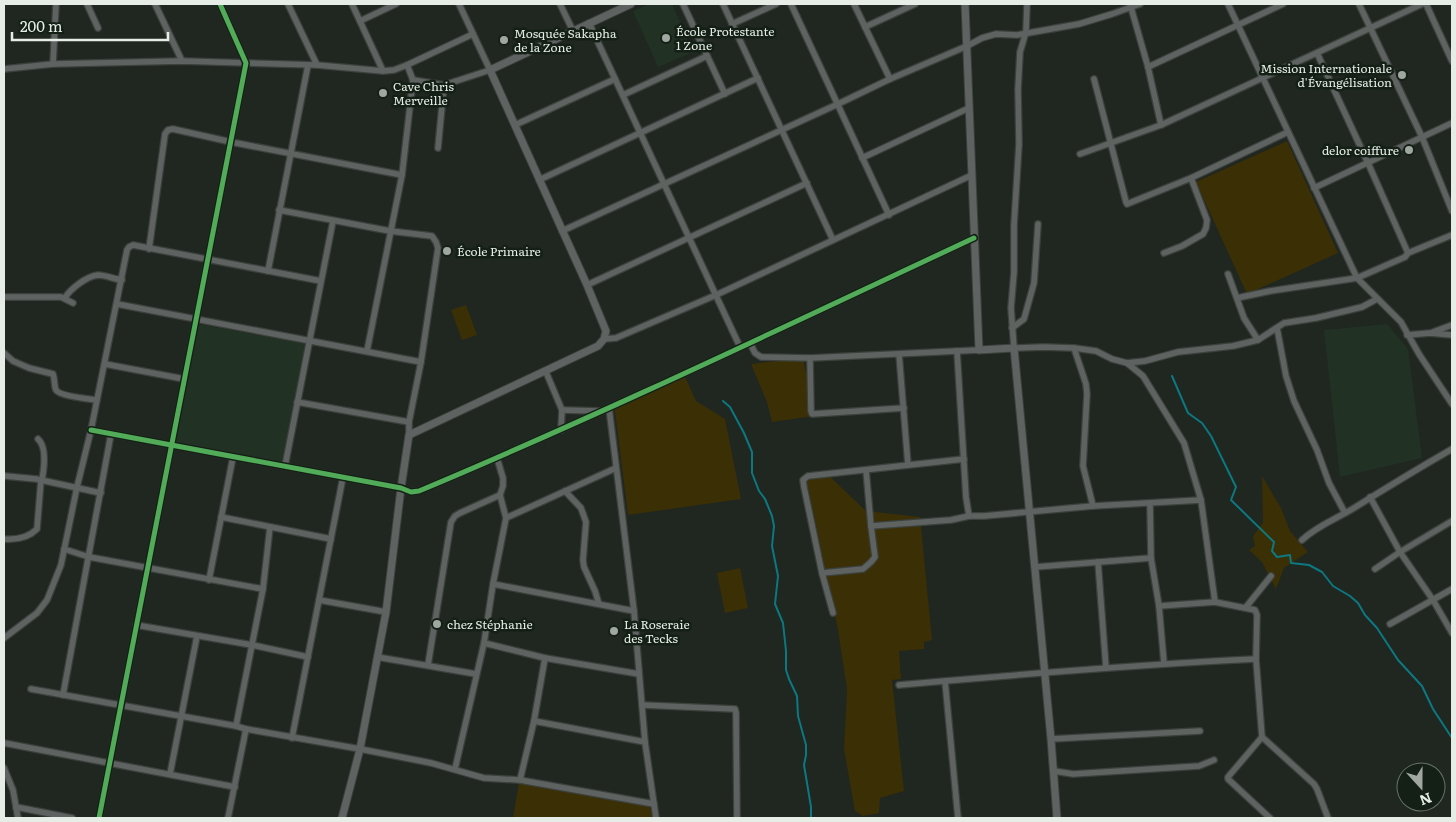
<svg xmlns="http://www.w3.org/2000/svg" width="1456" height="822" viewBox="0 0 1456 822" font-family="Literata,serif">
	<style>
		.built { fill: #213123 }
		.green { fill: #3b2f05 }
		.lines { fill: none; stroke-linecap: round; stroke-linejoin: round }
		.stream { stroke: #0c7881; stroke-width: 2 }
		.minor-casing { stroke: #3c413d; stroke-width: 8 }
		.tertiary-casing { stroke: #3c413d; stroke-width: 9 }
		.minor { stroke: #5e6261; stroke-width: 5.5 }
		.tertiary { stroke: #5e6261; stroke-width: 7 }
		.cycleway-casing { stroke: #142015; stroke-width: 8 }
		.cycleway { stroke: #51ab58; stroke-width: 5 }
		.poi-dot { fill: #a0a7a1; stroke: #142015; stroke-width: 2 }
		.labels { text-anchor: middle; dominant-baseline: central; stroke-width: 5; stroke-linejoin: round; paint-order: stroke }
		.poi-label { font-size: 12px; fill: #e5ede6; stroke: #142015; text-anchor: start }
	</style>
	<rect width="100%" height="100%" fill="#202620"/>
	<g class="built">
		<path d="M649,4H672L693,52L658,67L633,11Z"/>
		<path d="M197,324L306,344L283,463L174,443Z"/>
		<path d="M1387,324L1408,349L1422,458L1340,477L1324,330Z"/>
	</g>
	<g class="green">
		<path d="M1287,141L1338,253L1247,294L1196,182Z"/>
		<path d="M466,305L477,335L462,340L451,310Z"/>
		<path d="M803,358L814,416L772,422L767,402L751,364Z"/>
		<path d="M682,370L696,401L725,419L741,499L628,515L615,411L612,403Z"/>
		<path d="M824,471L866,511L920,517L932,640L924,642V649L899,651L901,679L892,680L904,791L880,798L879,813L863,816L855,811L844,749L847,689L838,630L805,473Z"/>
		<path d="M1262,476L1281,508L1290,531L1308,552L1284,568L1276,589L1262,562L1249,550L1255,546L1253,536L1263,523Z"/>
		<path d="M740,568L748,608L725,613L717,573Z"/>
		<path d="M519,782L650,806L652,818H513Z"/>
	</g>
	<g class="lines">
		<g class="stream">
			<path d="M1172,376L1188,413L1202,423L1211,436L1236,487L1231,500L1274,542L1272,551L1277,557L1290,555L1291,563L1309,565L1322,572L1333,586L1350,596L1358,603L1365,615L1377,628L1398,660L1422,686L1433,709L1452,738"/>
			<path d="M723,401L730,407L744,433L752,452V473L759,491L765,499L772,516L774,526L772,546L778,576L775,604L783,623L786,651V670L789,679L797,696L798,716L806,745V755L804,765L811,807V818"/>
		</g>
		<g class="minor-casing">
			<g id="minor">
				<path d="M87,4L98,28"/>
				<path d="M155,4L182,61"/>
				<path d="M288,4L317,65"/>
				<path d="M352,4L383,71"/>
				<path d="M560,4L573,31"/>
				<path d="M683,4L725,94"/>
				<path d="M723,4L833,240"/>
				<path d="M791,4L889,215"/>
				<path d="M854,4L890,79"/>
				<path d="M1027,4L1026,32L1020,52L1018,89L1019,144L1014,225V272L1011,308L1014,348L1043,347L1074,348L1096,351L1112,359L1127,363L1145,361L1178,352L1233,346L1258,340L1284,323L1316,318L1362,307L1377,299"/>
				<path d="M1130,4L1148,67L1161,125"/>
				<path d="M1228,4L1357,278L1401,322L1419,354L1452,404"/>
				<path d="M1359,4L1422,137L1452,211"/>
				<path d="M1426,4L1452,61"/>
				<path d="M360,21L396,4"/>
				<path d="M589,23L740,347"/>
				<path d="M732,24L776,4"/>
				<path d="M865,27L915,4"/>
				<path d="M1317,53L1368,163L1408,253"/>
				<path d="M53,64L56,4"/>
				<path d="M1148,67L1283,4"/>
				<path d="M4,69L53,64L182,61L317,65L383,71L394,70L407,65L473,34"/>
				<path d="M1094,79L1126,202L1127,204L1191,178L1288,132"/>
				<path d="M413,80L444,85"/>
				<path d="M623,95L707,56"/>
				<path d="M515,125L615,79"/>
				<path d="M438,148L444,85L490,70L459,4"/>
				<path d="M1080,154L1161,125L1422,4"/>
				<path d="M862,158L969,108"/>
				<path d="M539,180L758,78"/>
				<path d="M1314,188L1452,123"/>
				<path d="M279,210L390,231L432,236L436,242L438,248L421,362L409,422V435"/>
				<path d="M562,231L838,104L890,79L967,46L982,38L996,34L1017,35L1079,24L1112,14L1140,4"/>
				<path d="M149,249L165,134L168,130L173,129L231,142L402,175"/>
				<path d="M1164,253L1182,246L1203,234L1206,228L1207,220L1191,178"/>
				<path d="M268,271L308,65"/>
				<path d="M1228,274L1244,318L1258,340"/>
				<path d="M587,285L807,183"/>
				<path d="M4,297H61L73,303"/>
				<path d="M65,298C70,289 87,276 98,275C105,275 114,279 122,280"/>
				<path d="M1237,298L1270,291L1357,278L1405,257L1408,253L1452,235"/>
				<path d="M117,304L421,362"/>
				<path d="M1012,328L1024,319L1034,283L1038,224"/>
				<path d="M1277,328L1286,376L1294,401L1317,450L1329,483L1345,513"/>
				<path d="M1433,332L1452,325"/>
				<path d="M1407,335L1430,333L1452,335"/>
				<path d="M604,339L616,338L716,295L972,175"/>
				<path d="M750,343L755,353L761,357L810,358L979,350"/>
				<path d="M1074,348L1086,384L1087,394L1083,466L1093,506"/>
				<path d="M367,351L402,175L413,80L407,65"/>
				<path d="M957,351L966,497L969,516H984L1093,506L1201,500L1215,602"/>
				<path d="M4,353L13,361L29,368L53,374C55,379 54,386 56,390C59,396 89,399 97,400"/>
				<path d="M899,354L908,465"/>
				<path d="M810,358L811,411L812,414L904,408"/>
				<path d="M1127,363L1143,376L1184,443L1201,500"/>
				<path d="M105,364L184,379"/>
				<path d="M546,372L562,410L561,430"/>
				<path d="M297,402L409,422"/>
				<path d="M609,408L634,611L645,742L656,818"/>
				<path d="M562,410L600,411"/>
				<path d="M91,430L401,488L411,492L419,491C607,412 790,324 974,238"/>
				<path d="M38,439C47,447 44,469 42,480"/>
				<path d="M285,466L333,221"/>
				<path d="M5,476L36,479L101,493"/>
				<path d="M565,491L581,508L586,522L583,560L584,567L595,591L599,604"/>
				<path d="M1370,497L1400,552L1433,600L1452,633"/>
				<path d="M1150,503L1151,558L1159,606L1164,663"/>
				<path d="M221,517L331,539"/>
				<path d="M506,518L616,468"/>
				<path d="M871,526L951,520L969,516"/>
				<path d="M4,539C16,540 28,538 37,529L41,480"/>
				<path d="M1302,540C1317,526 1336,519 1354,508C1386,488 1419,468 1452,449"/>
				<path d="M64,549L89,557L263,589"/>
				<path d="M1098,562L1106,668"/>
				<path d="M1035,567L1151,558"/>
				<path d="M1375,569L1400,552L1452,521"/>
				<path d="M822,573L863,569L871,562L875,557L871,526L866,470"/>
				<path d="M209,580L233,457"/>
				<path d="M493,584L634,611"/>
				<path d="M319,600L386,612"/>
				<path d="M1159,606L1215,602L1255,610L1257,615L1256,659L1262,737L1228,777V779L1270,818"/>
				<path d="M1246,607L1271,576"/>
				<path d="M833,613L822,573L804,487L803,480L808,476L964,459"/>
				<path d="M1390,624L1452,589"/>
				<path d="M136,625L252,645L308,657"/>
				<path d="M4,638L37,613L47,600L61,565L77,487L91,430L127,250L129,247L133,245L321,281"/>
				<path d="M484,643L545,658L639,674"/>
				<path d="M377,657L476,674"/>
				<path d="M428,665L451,522L455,516L460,513L500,495"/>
				<path d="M945,681C1049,672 1152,664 1256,659"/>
				<path d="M899,685L945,681L958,818"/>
				<path d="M31,689L236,726L246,729L360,749L431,763L484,778L520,780L654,804"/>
				<path d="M63,695L111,434"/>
				<path d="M642,705L735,709L736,713L737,818"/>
				<path d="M534,721L645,742"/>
				<path d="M236,726L263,589L270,527"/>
				<path d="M1262,737L1314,784L1317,789L1328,818"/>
				<path d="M292,738L343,477"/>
				<path d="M1051,739L1200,731"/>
				<path d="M4,743L235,787"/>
				<path d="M4,768L13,790L18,818"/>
				<path d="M455,769L484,643L493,584L506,518L500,495L503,486V478L497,458"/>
				<path d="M1054,771L1073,774L1199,766L1214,760"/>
				<path d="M170,774L197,636"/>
				<path d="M520,780L534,721L545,658"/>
				<path d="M16,807L72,818"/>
				<path d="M99,818L246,63L220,4"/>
				<path d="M228,818L246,729"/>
			</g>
		</g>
		<g class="tertiary-casing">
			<g id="tertiary">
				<path d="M965,4L979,350L1014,348L1051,739L1057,818"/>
				<path d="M342,818L360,749L386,612L401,488L409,435L598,346L604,339L606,331L587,285L490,70L631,4"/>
			</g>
		</g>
		<use href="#minor" class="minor"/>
		<use href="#tertiary" class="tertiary"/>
		<g class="cycleway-casing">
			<g id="cycleway">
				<path d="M91,430L401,488L411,492L419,491C607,412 790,324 974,238"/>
				<path d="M99,818L246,63L220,4"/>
			</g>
		</g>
		<use href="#cycleway" class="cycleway"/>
	</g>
	<g class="poi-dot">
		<circle cx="666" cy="38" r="5"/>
		<circle cx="504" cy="40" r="5"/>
		<circle cx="1402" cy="75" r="5"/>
		<circle cx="383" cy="93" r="5"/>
		<circle cx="1409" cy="150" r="5"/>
		<circle cx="447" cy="251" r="5"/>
		<circle cx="437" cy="624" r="5"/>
		<circle cx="614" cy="631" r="5"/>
	</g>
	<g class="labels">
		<g class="poi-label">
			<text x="676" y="31">École Protestante<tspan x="676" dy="14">1 Zone</tspan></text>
			<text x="514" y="33">Mosquée Sakapha<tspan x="514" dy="14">de la Zone</tspan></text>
			<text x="1392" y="68" text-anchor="end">Mission Internationale<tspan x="1392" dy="14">d'Évangélisation</tspan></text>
			<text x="393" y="86">Cave Chris<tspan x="393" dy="14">Merveille</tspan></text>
			<text x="1399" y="150" text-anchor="end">delor coiffure</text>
			<text x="457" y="251">École Primaire</text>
			<text x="447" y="624">chez Stéphanie</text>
			<text x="624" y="624">La Roseraie<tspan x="624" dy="14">des Tecks</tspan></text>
		</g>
	</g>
	<rect width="1456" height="822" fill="none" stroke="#e5ede6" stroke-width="10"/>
	<g transform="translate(1421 787) rotate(159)"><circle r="24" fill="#142015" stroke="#687269"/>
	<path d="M0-4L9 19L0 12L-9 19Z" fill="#a0a7a1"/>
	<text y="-8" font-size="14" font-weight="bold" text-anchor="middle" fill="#e5ede6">N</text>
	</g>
	<path d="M12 32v8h156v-8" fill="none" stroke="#e5ede6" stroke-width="2.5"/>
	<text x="20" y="32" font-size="15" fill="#e5ede6" stroke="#142015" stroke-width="4" paint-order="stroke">200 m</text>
</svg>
